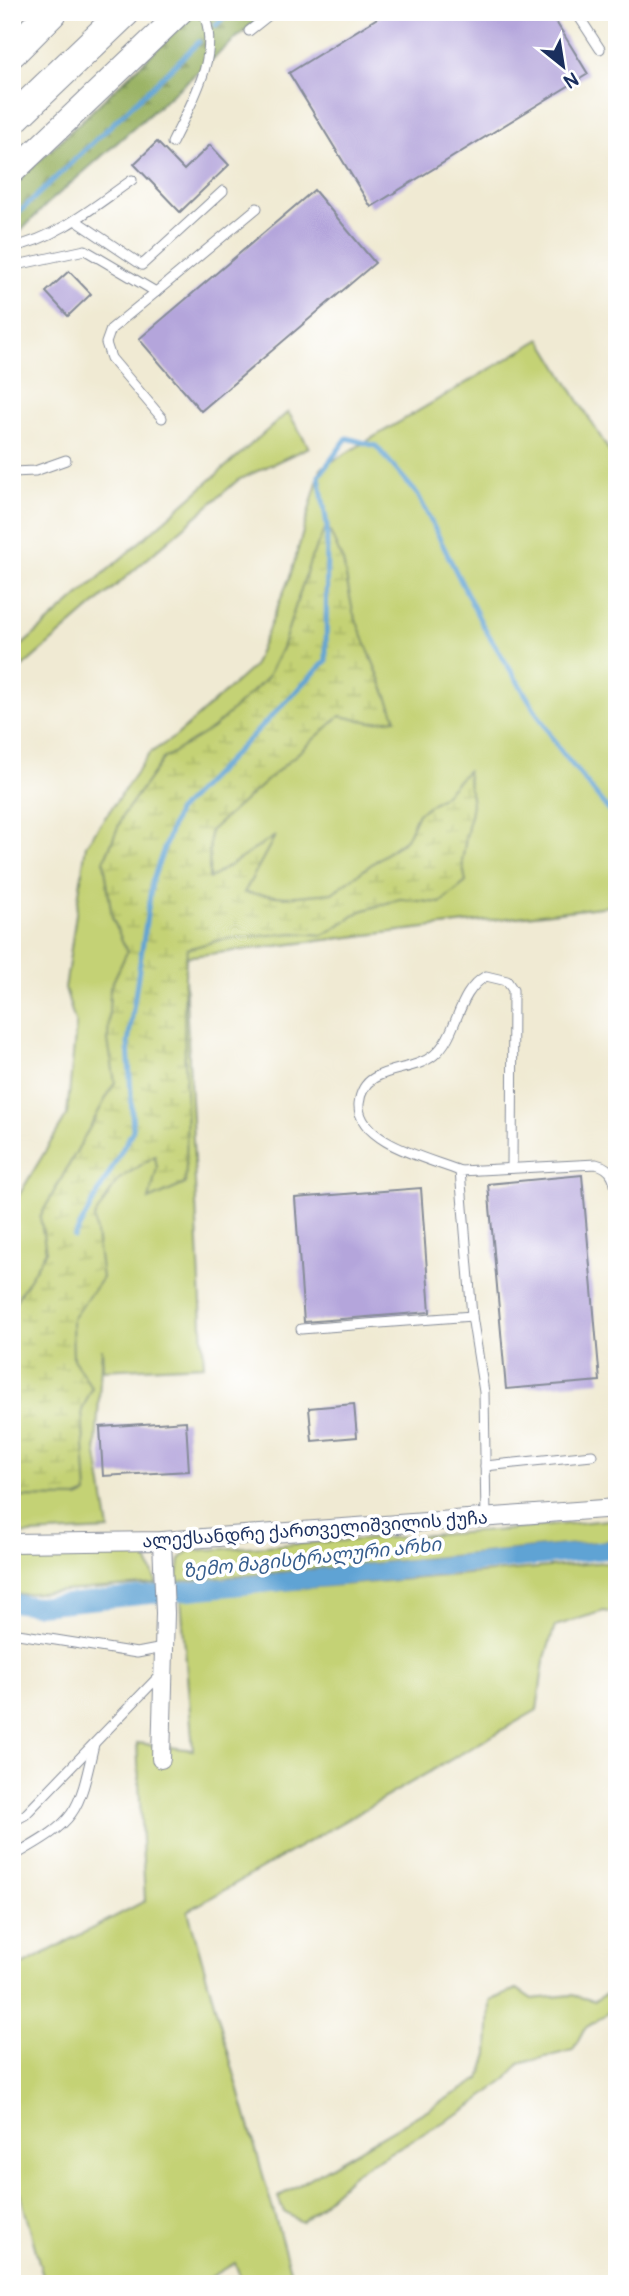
<svg xmlns="http://www.w3.org/2000/svg" width="629" height="2296" viewBox="0 0 629 2296" font-family="Pangolin,'Noto Sans Georgian',sans-serif">
	<style>
		.grass { fill: #c4d274; stroke: #708069; stroke-width: 2 }
		.forest { fill: url(#forest-firs); stroke: #5b7262; stroke-width: 2 }
		.wetland { fill: url(#wetland-marsh); stroke: #708069; stroke-width: 2 }
		.lines { fill: none; stroke-linecap: round; stroke-linejoin: round }
		.stream { stroke: #5fa3d4; stroke-width: 5 }
		.canal { stroke: #5fa3d4; stroke-width: 18 }
		.building { fill: #b4a5db }
		.service-casing { stroke: #868c98; stroke-width: 11 }
		.minor-casing { stroke: #868c98; stroke-width: 20 }
		.tertiary-casing { stroke: #868c98; stroke-width: 25 }
		.trunk-casing { stroke: #868c98; stroke-width: 32 }
		.service { stroke: #fff; stroke-width: 9 }
		.minor { stroke: #fff; stroke-width: 18 }
		.tertiary { stroke: #fff; stroke-width: 23 }
		.trunk { stroke: #fff; stroke-width: 30 }
		.labels { text-anchor: middle; dominant-baseline: central; stroke-width: 7; stroke-linejoin: round; paint-order: stroke }
		.street-label { font-size: 18px; fill: #1b2f5e; stroke: #fff }
		.water-label { font-size: 19px; font-style: italic; fill: #365d8d; stroke: #fff }
	</style>
	<defs>
		<pattern id="forest-firs" width="22" height="20" patternUnits="userSpaceOnUse" patternTransform="scale(1.75)"><rect width="22" height="20" fill="#9bb466"/><path d="M5 1l3.5 6h-7zM16 11l3.5 6h-7z" fill="#7e9357"/></pattern>
		<pattern id="wetland-marsh" width="20" height="14" patternUnits="userSpaceOnUse" patternTransform="scale(1.75)"><rect width="20" height="14" fill="#c4d274"/><path d="M1 5h8M5 5V1M11 12h8M15 12V8" fill="none" stroke="#a8b567"/></pattern>
	</defs>
	<rect width="100%" height="100%" fill="#fff"/>
	<filter id="ink" filterUnits="userSpaceOnUse"><feTurbulence type="fractalNoise" baseFrequency=".0143" numOctaves="2"/><feDisplacementMap in="SourceGraphic" scale="14" xChannelSelector="R" yChannelSelector="G"/><feConvolveMatrix kernelMatrix="1 2 1 2 8 2 1 2 1" color-interpolation-filters="sRGB"/></filter>
	<filter id="wash" filterUnits="userSpaceOnUse"><feTurbulence type="fractalNoise" baseFrequency=".00686" numOctaves="4" result="noise"/><feDisplacementMap in="SourceGraphic" scale="28" xChannelSelector="R" yChannelSelector="G"/><feGaussianBlur stdDeviation="1.57" result="paint"/><feColorMatrix in="noise" values="0 0 0 0 0 0 0 0 0 0 0 0 0 0 0 0 0 1.4 0 .05"/><feComposite in="paint" operator="in"/></filter>
	<g filter="url(#wash)">
		<rect width="100%" height="100%" fill="#f0ead3"/>
		<g class="grass">
			<path d="M541,339L617,464V905L184,957L204,1365L103,1370L102,1348L96,1448L109,1530L12,1535L13,1205L67,1115L76,1025L65,989L86,845L150,753L176,736L253,667L291,574L321,468Z"/>
			<path d="M288,412L309,447L238,480L12,676V654Z"/>
			<path d="M617,1519V1540L177,1582L180,1559L189,1551L506,1530Z"/>
			<path d="M12,1550L145,1555L157,1584L12,1595Z"/>
			<path d="M617,1561V1614L604,1611L555,1626L544,1661L537,1710L188,1911L294,2284H243L235,2263L199,2284H45L12,2163V1970L145,1901L137,1743L193,1750L181,1599Z"/>
			<path d="M617,1987V2007L584,2029L573,2050L519,2064L507,2079L470,2107L356,2172L302,2222L284,2212L278,2197L480,2079L488,2054L490,2001L517,1989L532,1999L572,1995L595,2001Z"/>
		</g>
		<path class="forest" d="M196,12H266L46,205L12,240V187Z"/>
		<path class="wetland" d="M327,525L343,561L353,612L396,719L371,722L340,716L210,831L209,879L275,836L244,893L286,897L332,893L406,839L418,813L443,796L467,771L472,804L462,861L466,882L440,903L400,899L361,911L324,935L294,933L224,939L187,949C179,1029 191,1105 185,1184L149,1200L157,1168L155,1156L118,1180L94,1218L102,1278L72,1319L73,1359L92,1388L82,1410L87,1494L78,1498L12,1497V1407L16,1400L12,1389V1307L46,1251L40,1217L115,1082L108,1041L110,988L127,952L112,917L104,861L123,815L163,759L213,728L267,678L282,648L311,558Z"/>
		<g class="lines">
			<g class="stream">
				<path d="M216,25L229,12"/>
				<path d="M12,219L199,42"/>
				<path d="M74,1237L133,1130L128,1043L152,882L177,812L326,661L327,525L319,476L347,438L376,446L418,495L482,624L558,747L617,821"/>
			</g>
			<path class="canal" d="M12,1603L37,1606L617,1549"/>
		</g>
		<g id="blocks">
			<g class="building">
				<path d="M387,12H550L588,74L371,207L289,73Z"/>
				<path d="M157,142L184,170L210,145L229,165L180,212L134,164Z"/>
				<path d="M314,190L375,263L201,411L139,339Z"/>
				<path d="M69,271L91,294L68,316L46,292Z"/>
				<path d="M582,1175L600,1381L506,1389L488,1184Z"/>
				<path d="M421,1188L430,1312L304,1322L295,1198Z"/>
				<path d="M354,1404L357,1437L312,1441L309,1408Z"/>
				<path d="M186,1421L189,1471L103,1476L100,1427Z"/>
			</g>
		</g>
	</g>
	<g filter="url(#ink)">
		<use href="#blocks" fill-opacity="0" stroke="#868c98" stroke-width="2"/>
		<g class="lines">
			<g class="service-casing">
				<g id="service">
					<path d="M576,12L600,49"/>
					<path d="M249,31L273,12"/>
					<path d="M172,143C190,105 222,55 203,12"/>
					<path d="M75,220L142,265L223,191"/>
					<path d="M12,247C56,239 96,205 132,180"/>
					<path d="M12,266L85,250L156,292L111,329L106,343L111,358L162,418"/>
					<path d="M156,292L257,208"/>
					<path d="M12,472L35,471L66,460"/>
					<path d="M460,1171C431,1159 357,1143 359,1104C360,1094 364,1084 374,1078C392,1067 417,1069 434,1055C459,1034 456,993 486,976L507,981L513,990L512,1168"/>
					<path d="M301,1329L472,1316"/>
					<path d="M485,1466L592,1455"/>
					<path d="M486,1519L484,1392L472,1316L460,1171L596,1164C613,1168 615,1180 617,1196"/>
					<path d="M12,1633L137,1653L163,1648"/>
					<path d="M12,1822L25,1815L162,1673"/>
					<path d="M12,1857C77,1820 78,1816 94,1744"/>
				</g>
			</g>
			<g class="minor-casing">
				<g id="minor">
					<path d="M12,1543L162,1541L617,1508"/>
					<path d="M161,1759L165,1613L162,1541"/>
				</g>
			</g>
			<g class="tertiary-casing">
				<path id="tertiary" d="M12,173L181,12"/>
			</g>
			<g class="trunk-casing">
				<g id="trunk">
					<path d="M12,52L52,12"/>
					<path d="M12,120L125,12"/>
				</g>
			</g>
			<use href="#service" class="service"/>
			<use href="#minor" class="minor"/>
			<use href="#tertiary" class="tertiary"/>
			<use href="#trunk" class="trunk"/>
		</g>
	</g>
	<g class="labels">
		<g class="street-label">
			<text transform="translate(315 1530) rotate(-4)">ალექსანდრე ქართველიშვილის ქუჩა</text>
		</g>
		<g class="water-label">
			<text transform="translate(312 1558) rotate(-6)">ზემო მაგისტრალური არხი</text>
		</g>
	</g>
	<rect width="629" height="2296" fill="none" stroke="#fff" stroke-width="42"/>
	<g transform="translate(563 66) rotate(150)" stroke="#ffffff" stroke-width="5" paint-order="stroke">
	<path d="M0-5L12 26L0 18L-12 26Z" fill="#1b2f5e"/>
	<text y="-10" font-size="19" font-weight="bold" text-anchor="middle" fill="#1b2f5e">N</text>
	</g>
</svg>
